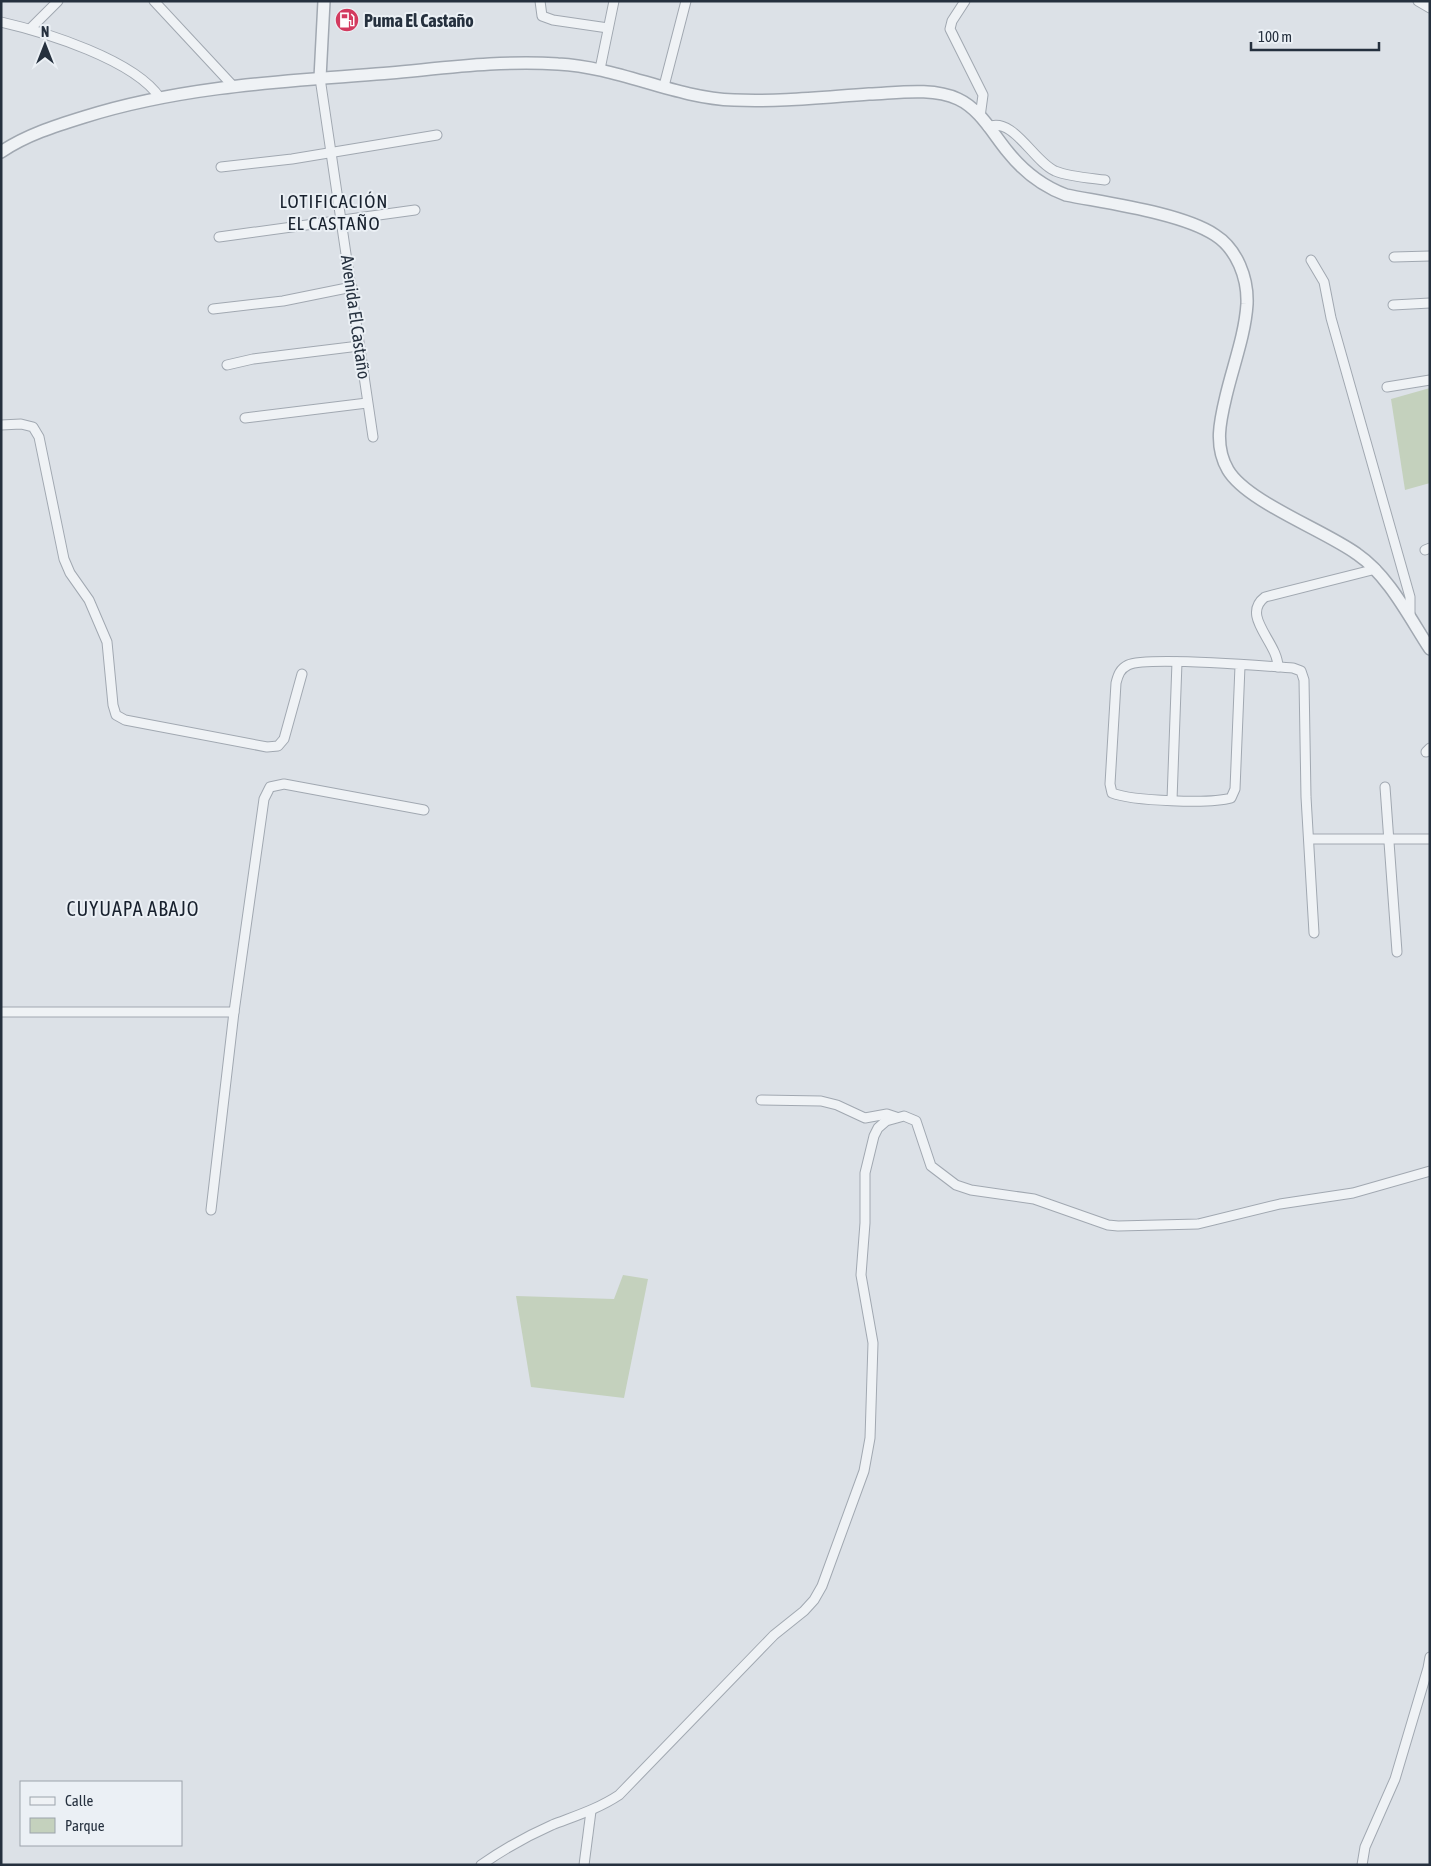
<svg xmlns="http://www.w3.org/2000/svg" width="1431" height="1866" viewBox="0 0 1431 1866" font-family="'Asap Condensed',sans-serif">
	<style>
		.green { fill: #c4d1bd }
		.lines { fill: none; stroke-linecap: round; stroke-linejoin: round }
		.minor-casing { stroke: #a1a8b1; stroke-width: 11 }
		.tertiary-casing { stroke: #a1a8b1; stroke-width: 14 }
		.minor { stroke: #eff2f5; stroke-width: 9 }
		.tertiary { stroke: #eff2f5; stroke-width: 11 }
		.labels { text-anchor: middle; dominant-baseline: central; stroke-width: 4; stroke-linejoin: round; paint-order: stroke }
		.poi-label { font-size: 18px; font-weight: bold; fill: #25303e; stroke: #ebf0f5; text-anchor: start }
		.street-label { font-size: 18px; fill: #25303e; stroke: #ebf0f5 }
		.neighbourhood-label { font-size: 19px; letter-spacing: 1px; fill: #18212e; stroke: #ebf0f5 }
		.quarter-label { font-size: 20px; letter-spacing: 1px; fill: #18212e; stroke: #ebf0f5 }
	</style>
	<rect width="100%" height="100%" fill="#dce1e7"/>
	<g class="green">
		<path d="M1430,388V483L1405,490L1391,399Z"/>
		<path d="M623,1275L648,1279L624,1398L531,1387L516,1296L614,1299Z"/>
	</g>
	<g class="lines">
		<g class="minor-casing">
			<g id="minor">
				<path d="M154,1L234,87"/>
				<path d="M540,1L542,16L553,20L608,28"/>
				<path d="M965,1L952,21L950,29L983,95L980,117"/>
				<path d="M1418,1L1430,8"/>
				<path d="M1,22C45,32 135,60 160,98"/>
				<path d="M30,29L58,1"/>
				<path d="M600,69L614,1"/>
				<path d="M320,78L373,437"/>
				<path d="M664,86L686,1"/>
				<path d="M988,127C1013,116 1033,161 1055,171C1070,177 1089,178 1105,180"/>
				<path d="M221,167L292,159L437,135"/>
				<path d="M219,237L415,210"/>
				<path d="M1394,257L1430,256"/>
				<path d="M1311,260L1324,282L1331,318L1410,597V618"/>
				<path d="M1393,305L1430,303"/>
				<path d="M213,309L283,301L352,287"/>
				<path d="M227,365L253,359L359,346"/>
				<path d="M1387,387L1430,380"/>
				<path d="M245,418L367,403"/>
				<path d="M1,425L21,424L33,427L39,437L64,559L70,573L89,600L107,642L113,705L116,715L125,720L267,747L278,746L284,739L302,674"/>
				<path d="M1425,550L1430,548"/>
				<path d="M1240,666L1235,789L1231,798C1211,804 1132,801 1112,793L1110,784L1116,683C1118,675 1120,669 1128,665C1146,656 1266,666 1293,668L1301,671L1304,680L1306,797L1314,933"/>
				<path d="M1278,667C1278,642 1240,616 1265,597L1376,569"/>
				<path d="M1426,752L1430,748"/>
				<path d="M1385,787L1397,952"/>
				<path d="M1172,800L1177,662"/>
				<path d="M1309,839H1430"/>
				<path d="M1,1012H234"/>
				<path d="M761,1100L821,1101L837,1105L865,1118L887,1114L896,1117"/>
				<path d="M211,1210L234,1012L264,799L270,787L284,784L424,810"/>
				<path d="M481,1865C504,1849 527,1836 552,1825C575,1816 598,1809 619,1795L774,1635L804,1611L814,1600L822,1586L864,1471L870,1438L873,1343L861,1275L865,1223V1173L874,1136L878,1128L886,1121L904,1116L916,1121L931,1166L956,1185L971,1190L1034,1199L1108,1225L1118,1226L1198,1224L1280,1204L1353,1193L1430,1171"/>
				<path d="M584,1865L591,1811"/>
				<path d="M1362,1865L1365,1847L1395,1779L1428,1668L1430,1657"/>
			</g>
		</g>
		<g class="tertiary-casing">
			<g id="tertiary">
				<path d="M320,78L324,1"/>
				<path d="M1,152C26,135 55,126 84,117C182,86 287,81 390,73C445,68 502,60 558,64C619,67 674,98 734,100C779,102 824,97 869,94C897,93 932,87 958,99C980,109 993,134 1008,152C1024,172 1042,186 1066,195C1106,203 1182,213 1215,235C1237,249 1248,278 1247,304C1245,335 1233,366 1226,396C1220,421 1214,446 1228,470C1247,502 1324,530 1357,554C1389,576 1409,617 1430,649"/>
			</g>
		</g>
		<use href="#minor" class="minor"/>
		<use href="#tertiary" class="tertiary"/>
	</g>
	<defs>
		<g id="fuel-disc" transform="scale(1.25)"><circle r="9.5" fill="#d33a5f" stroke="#ebf0f5"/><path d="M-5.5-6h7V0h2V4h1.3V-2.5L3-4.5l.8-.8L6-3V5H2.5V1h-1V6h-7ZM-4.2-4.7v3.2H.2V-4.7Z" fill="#fff"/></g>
	</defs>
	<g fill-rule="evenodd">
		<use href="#fuel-disc" x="347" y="20"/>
	</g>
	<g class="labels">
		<g class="poi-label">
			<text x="364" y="20">Puma El Castaño</text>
		</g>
		<g class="street-label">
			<text transform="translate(356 317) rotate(82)">Avenida El Castaño</text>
		</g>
		<g class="neighbourhood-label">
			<text x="334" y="201">LOTIFICACIÓN<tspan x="334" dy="22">EL CASTAÑO</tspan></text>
		</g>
		<g class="quarter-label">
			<text x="133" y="908">CUYUAPA ABAJO</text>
		</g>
	</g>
	<rect width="1431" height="1866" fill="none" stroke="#25303e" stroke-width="5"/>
	<rect x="20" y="1781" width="162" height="65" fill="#ebf0f5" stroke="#9ca3ac"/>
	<rect x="30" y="1797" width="25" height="8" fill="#eff2f5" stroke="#9ca3ac"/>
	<text x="65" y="1806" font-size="15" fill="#25303e">Calle</text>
	<rect x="30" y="1818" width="25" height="15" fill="#c4d1bd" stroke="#9ca3ac"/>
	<text x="65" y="1831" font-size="15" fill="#25303e">Parque</text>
	<g transform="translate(45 45)" stroke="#ebf0f5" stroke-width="4" paint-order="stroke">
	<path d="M0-4L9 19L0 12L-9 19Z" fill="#25303e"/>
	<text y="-8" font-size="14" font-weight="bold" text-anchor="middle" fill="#25303e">N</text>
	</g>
	<path d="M1251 42v8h128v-8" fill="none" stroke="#25303e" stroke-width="2.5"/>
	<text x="1258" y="42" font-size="15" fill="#25303e" stroke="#ebf0f5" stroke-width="4" paint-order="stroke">100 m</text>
</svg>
